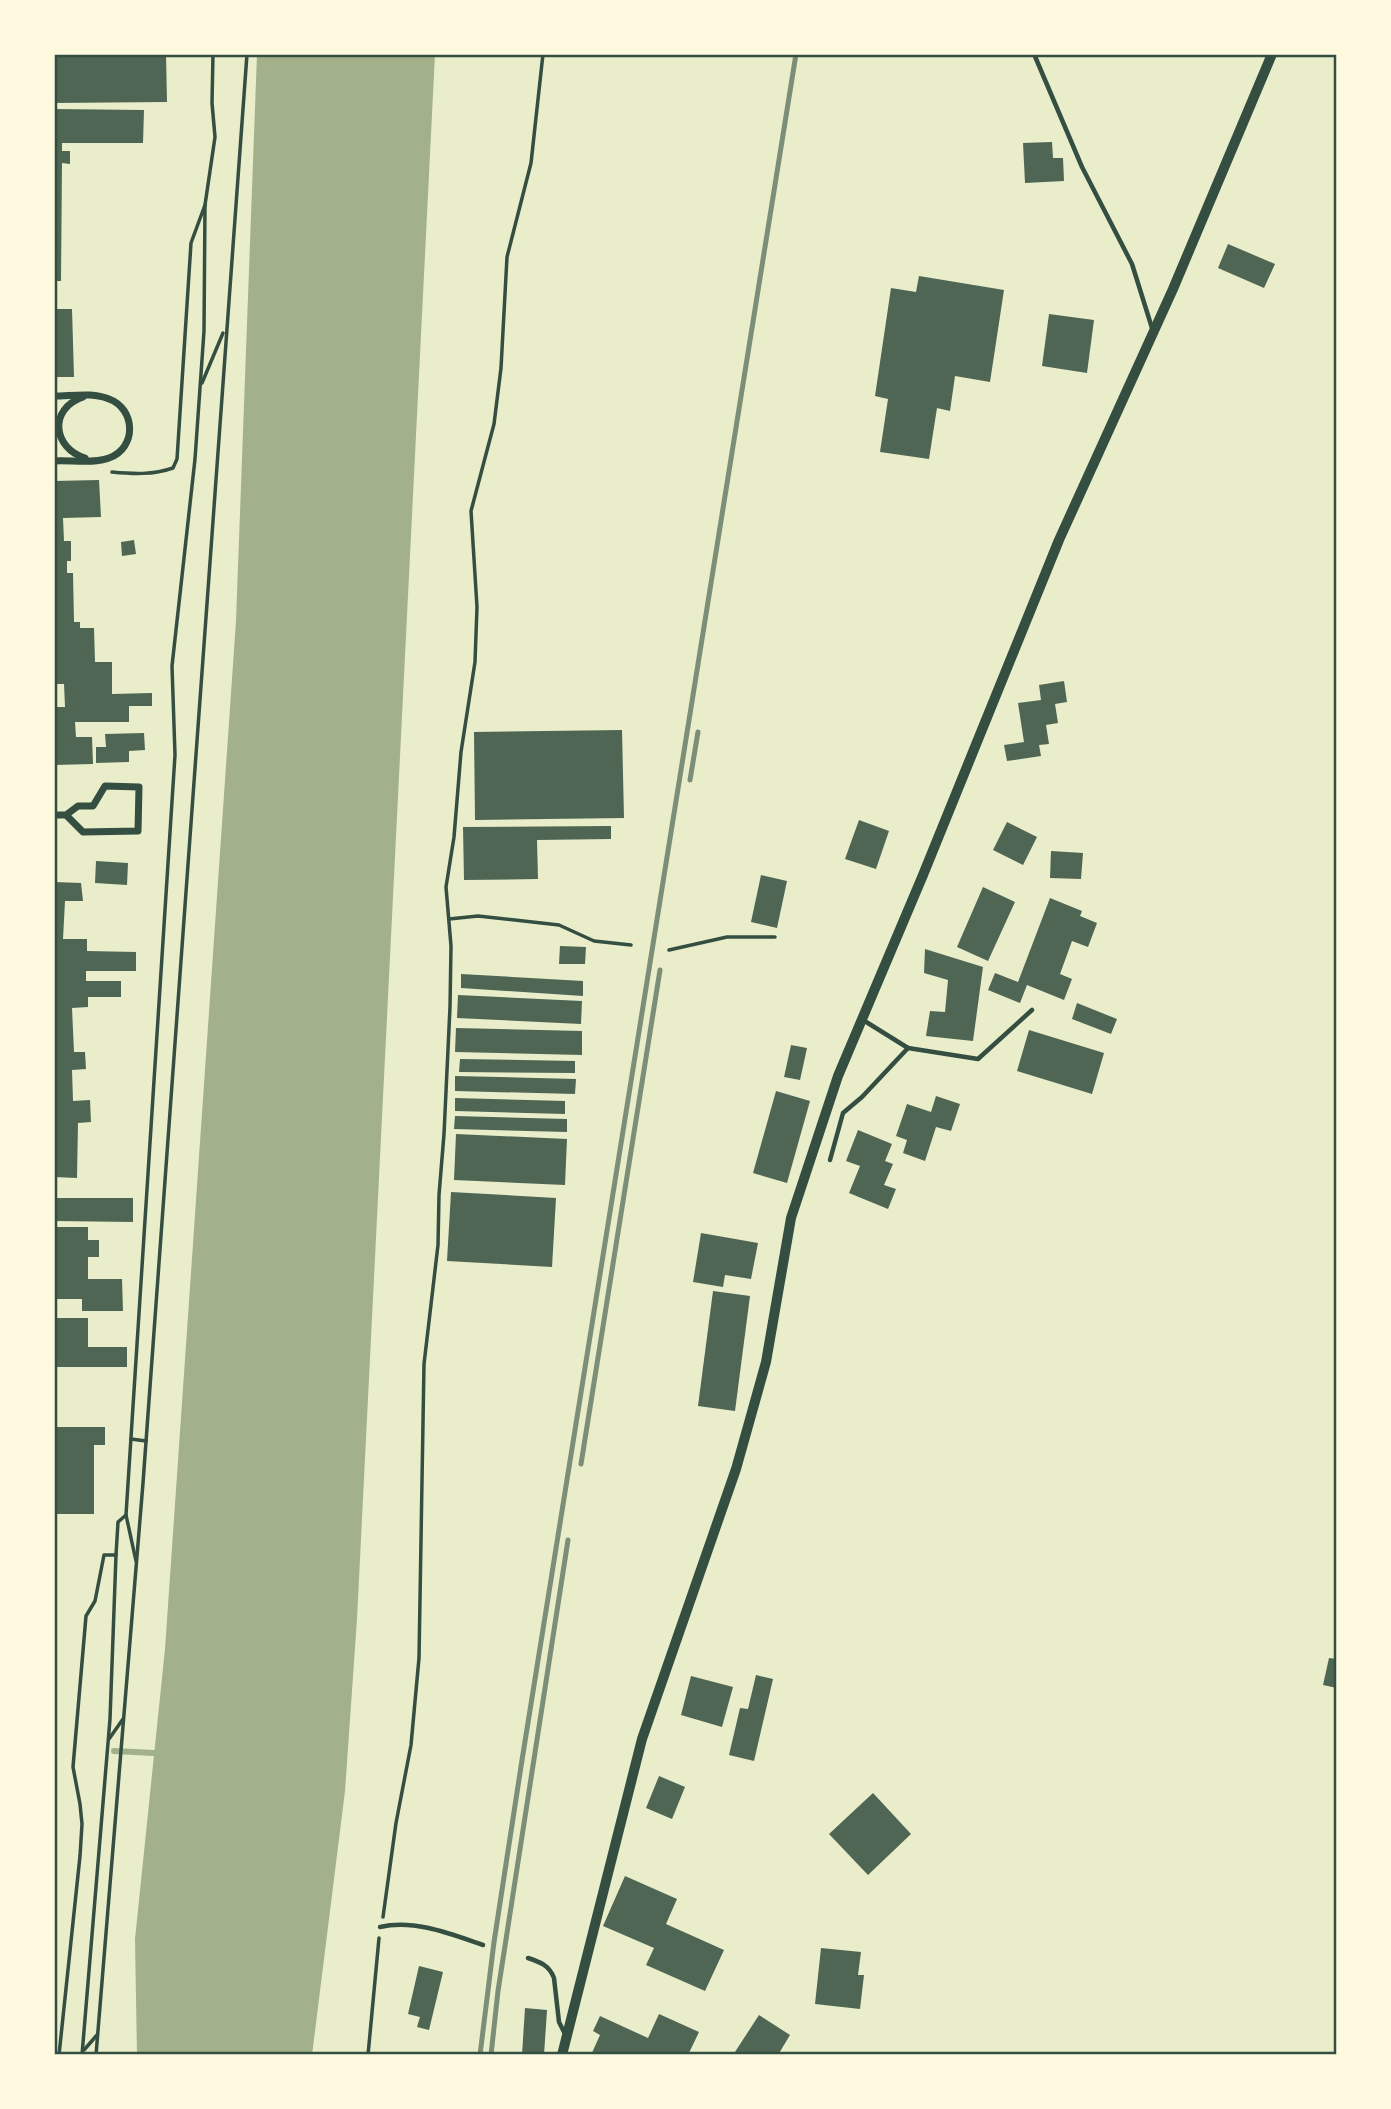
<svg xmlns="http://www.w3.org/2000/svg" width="1391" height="2109" viewBox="0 0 1391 2109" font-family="'Libre Baskerville',serif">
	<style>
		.water { fill: #a3b18a }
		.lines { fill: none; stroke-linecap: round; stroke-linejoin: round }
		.stream { stroke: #a3b18a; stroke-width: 6 }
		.building { fill: #4f6655 }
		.path { stroke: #344e41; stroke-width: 3.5 }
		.service { stroke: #344e41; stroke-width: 4.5 }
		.minor { stroke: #344e41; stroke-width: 7 }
		.tertiary { stroke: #344e41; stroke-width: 10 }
		.rail { stroke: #7c8e77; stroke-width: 5 }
		.neatline { fill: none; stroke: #344e41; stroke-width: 2.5 }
	</style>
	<rect width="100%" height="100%" fill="#e9edc9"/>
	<path class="water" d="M257,54H435L357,1619L345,1791L312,2055H137L135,1939L165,1649L236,621Z"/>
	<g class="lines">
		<path class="stream" d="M114,1751L154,1753"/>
	</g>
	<g class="building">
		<path d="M54,54H166L167,102L54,103Z"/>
		<path d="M54,109L144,110L143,143H62V151H70V164L62,163L61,281H54Z"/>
		<path d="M1052,142L1053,158H1063L1064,181L1025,183L1023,143Z"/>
		<path d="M1228,244L1275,264L1264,288L1218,268Z"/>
		<path d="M919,276L1004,290L990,382L955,376L950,411L937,408L929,459L880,452L888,399L875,396L891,288L916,292Z"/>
		<path d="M54,309H72L74,377H54Z"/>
		<path d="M1049,314L1094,320L1087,373L1042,366Z"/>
		<path d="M99,480L101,517L63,518L64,541H71V561H67V573H73L74,622H80V628H94L95,662H112V694L152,693V706H129V722H75L76,737H92L93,764L54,765V707H65L64,684H54V481Z"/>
		<path d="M134,540L136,554L122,556L121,542Z"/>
		<path d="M1064,681L1067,702L1055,704L1058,723L1046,725L1049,744L1039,745L1041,756L1007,761L1004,745L1024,742L1018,703L1041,700L1039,685Z"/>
		<path d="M622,730L624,818L475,820L474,732Z"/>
		<path d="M144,733L145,750L129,751V762L96,763V747H106L105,734Z"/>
		<path d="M859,820L889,831L876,869L845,859Z"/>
		<path d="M1007,822L1037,837L1023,865L993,850Z"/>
		<path d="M611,826V839L537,840L538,879L464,880L463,827Z"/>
		<path d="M1051,851L1083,853L1081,879L1050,878Z"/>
		<path d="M96,861L128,863L127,885L95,883Z"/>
		<path d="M761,875L787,881L777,928L751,922Z"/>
		<path d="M54,882L81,883L83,901H65L63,939H87V951L136,952V971H86V981H121V997H88V1007L72,1008L74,1052H85L86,1069L72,1070L73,1101L90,1100L91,1122L78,1123L77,1178L54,1177Z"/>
		<path d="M983,887L1015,902L988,961L957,947Z"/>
		<path d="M1050,898L1082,911L1080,916L1097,923L1088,947L1072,941L1060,974L1072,979L1064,1000L1027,985L1020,1003L988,990L995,973L1018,982Z"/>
		<path d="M560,946L586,947L585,964H559Z"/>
		<path d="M925,949L983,967L973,1041L926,1036L930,1011L945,1012L948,980L924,973Z"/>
		<path d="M461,974L583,981V996L461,988Z"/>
		<path d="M458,995L582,1001L581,1024L457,1018Z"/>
		<path d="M1077,1003L1117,1019L1111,1034L1072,1019Z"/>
		<path d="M456,1028L582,1031V1055L455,1052Z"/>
		<path d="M1029,1030L1104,1053L1092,1094L1017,1071Z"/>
		<path d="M791,1045L807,1048L800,1080L784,1077Z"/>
		<path d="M460,1059L575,1061V1073L459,1072Z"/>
		<path d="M455,1076L576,1079L575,1094L455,1091Z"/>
		<path d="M776,1091L810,1101L787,1183L753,1173Z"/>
		<path d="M936,1096L960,1104L951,1131L936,1127L925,1161L903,1153L907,1140L896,1136L907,1104L931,1112Z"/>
		<path d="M455,1098L565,1101V1114L455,1111Z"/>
		<path d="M455,1116L567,1119V1132L454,1129Z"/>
		<path d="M858,1130L892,1144L885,1161L893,1164L884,1185L896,1189L888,1209L849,1193L860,1166L846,1161Z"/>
		<path d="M456,1134L567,1139L565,1185L454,1180Z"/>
		<path d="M451,1192L556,1198L552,1267L447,1261Z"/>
		<path d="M55,1198H133V1222L54,1221Z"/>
		<path d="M54,1227H88V1240H99V1257H88V1279H122L123,1311H82V1299H54Z"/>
		<path d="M701,1233L758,1243L751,1279L725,1275L723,1287L693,1282Z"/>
		<path d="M713,1291L750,1296L735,1411L698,1406Z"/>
		<path d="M54,1318H88V1347H127V1367H54Z"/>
		<path d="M54,1427H105V1445H94V1514H54Z"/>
		<path d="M1329,1658L1337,1659V1688L1323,1685Z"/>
		<path d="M756,1675L773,1679L754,1761L729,1755L740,1708L748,1709Z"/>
		<path d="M691,1676L733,1687L722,1727L681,1715Z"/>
		<path d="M659,1776L685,1787L672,1819L646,1808Z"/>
		<path d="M873,1793L911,1834L868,1875L829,1834Z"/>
		<path d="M625,1876L677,1899L666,1924L724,1950L705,1991L646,1965L654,1948L603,1926Z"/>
		<path d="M821,1948L861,1952L858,1975H864L860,2009L815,2004Z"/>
		<path d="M419,1966L443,1972L429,2030L417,2027L420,2017L408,2014Z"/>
		<path d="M525,2008L547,2010L544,2055H522Z"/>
		<path d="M659,2014L699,2032L688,2055H591L600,2035L593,2031L600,2016L648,2038Z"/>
		<path d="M759,2015L790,2035L778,2055H733Z"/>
	</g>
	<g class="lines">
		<g class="path">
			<path d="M202,383L223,333"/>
			<path d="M112,472C133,474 153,475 173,468L177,459L191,243L205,205L215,137L212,103L213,54"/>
			<path d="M449,919L478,916L559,925L594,941L631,945"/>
			<path d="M669,950L727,937H775"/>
			<path d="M131,1439L146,1441"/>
			<path d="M126,1515L136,1561"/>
			<path d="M109,1739L123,1719"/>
			<path d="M383,1917L396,1823L411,1745L419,1658L424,1364L438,1245L439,1195L444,1134L450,1007L451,946L446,887L454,837L461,752L475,662L477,607L471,511L494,424L501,368L507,257L531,163L543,54"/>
			<path d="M84,2050L97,2035"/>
			<path d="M59,2055L80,1856L82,1824L80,1804L73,1767L86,1616L95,1601L104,1555H116L118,1522L126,1515L175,755L172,666L195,459L204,331L205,205"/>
			<path d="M82,2055L110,1719L116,1555"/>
			<path d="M96,2055L143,1483L247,54"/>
			<path d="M368,2055L379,1938"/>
		</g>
		<g class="service">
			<path d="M1034,54L1082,167L1132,264L1152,328"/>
			<path d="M863,1020L908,1048L978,1059L1032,1010"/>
			<path d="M830,1160L843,1113L862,1097L908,1048"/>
			<path d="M380,1927C414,1919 451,1934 483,1945"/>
			<path d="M528,1958C540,1962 549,1965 554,1978L559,2022L565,2034"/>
		</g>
		<g class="minor">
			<path d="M54,396C72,396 93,392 109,399C136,409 137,448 109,458C94,464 71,460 54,461"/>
			<path d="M83,397C48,409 53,448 85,458"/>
			<path d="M54,815H66L78,806H93L105,786L139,787L138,831L83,832L66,815"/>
		</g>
		<path class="tertiary" d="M562,2055L642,1739L736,1469L766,1362L791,1218L838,1076L923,875L1059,540L1173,289L1272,54"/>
		<g class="rail">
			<path d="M690,780L698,732"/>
			<path d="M581,1464L660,970"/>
			<path d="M480,2055L494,1942L522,1760L796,54"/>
			<path d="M491,2055L498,1991L568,1540"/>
		</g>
	</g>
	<rect width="1391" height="2109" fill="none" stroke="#fefae0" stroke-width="112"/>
	<rect x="56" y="56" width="1279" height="1997" class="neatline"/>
</svg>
